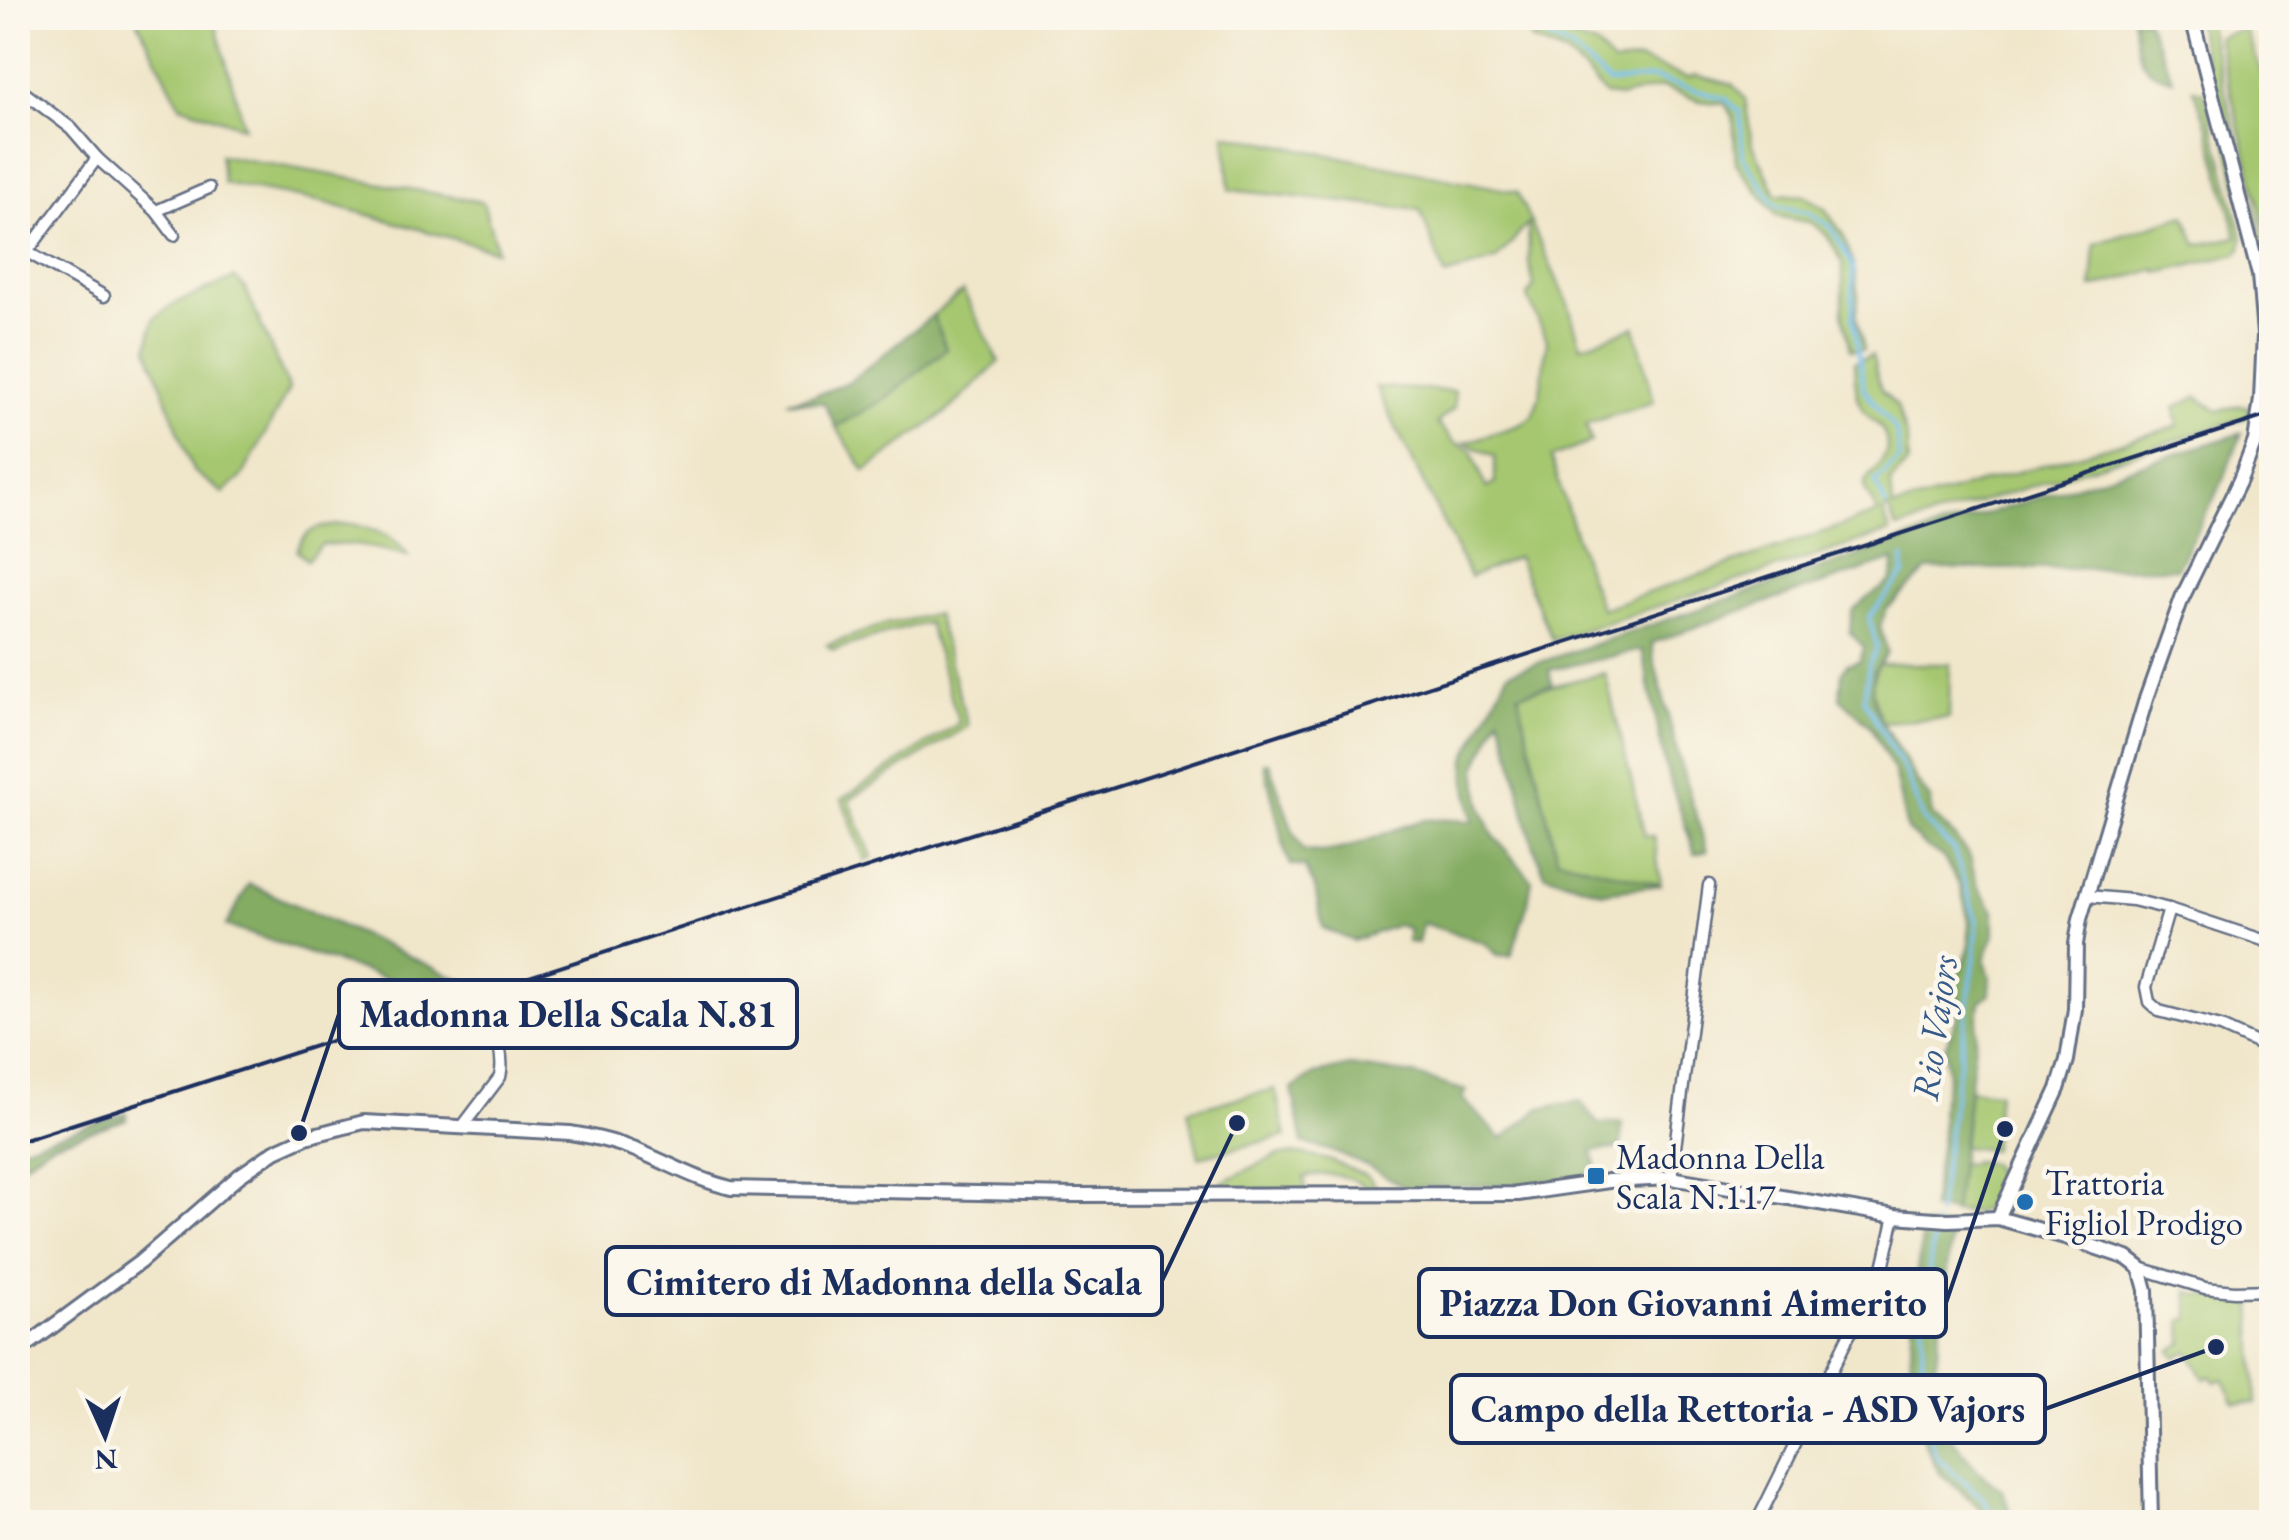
<svg xmlns="http://www.w3.org/2000/svg" width="2289" height="1540" viewBox="0 0 2289 1540" font-family="'EB Garamond',serif">
	<style>
		.green { fill: #a6c770; stroke: #607b67; stroke-width: 2.5 }
		.forest { fill: #84ac62; stroke: #506e60; stroke-width: 2.5 }
		.lines { fill: none; stroke-linecap: round; stroke-linejoin: round }
		.stream { stroke: #75beed; stroke-width: 4 }
		.minor-casing { stroke: #666f84; stroke-width: 15 }
		.tertiary-casing { stroke: #666f84; stroke-width: 18 }
		.minor { stroke: #fff; stroke-width: 10 }
		.tertiary { stroke: #fff; stroke-width: 12 }
		.rail { stroke: #1b2f5e; stroke-width: 4 }
		.poi-dot { fill: #1f6fb2; stroke: #fbf7ec; stroke-width: 4 }
		.labels { text-anchor: middle; dominant-baseline: central; stroke-width: 9; stroke-linejoin: round; paint-order: stroke }
		.poi-label { font-size: 35px; fill: #1b2f5e; stroke: #fbf7ec; text-anchor: start }
		.water-label { font-size: 38px; font-style: italic; fill: #365a89; stroke: #fbf7ec }
		.leader { fill: none; stroke: #1b2f5e; stroke-width: 4 }
		.callout-dot { fill: #1b2f5e; stroke: #fbf7ec; stroke-width: 4 }
		.callout { fill: #fbf7ec; stroke: #1b2f5e; stroke-width: 4 }
		.callout-label { font-size: 38px; text-anchor: middle; font-weight: bold; fill: #1b2f5e }
	</style>
	<rect width="100%" height="100%" fill="#fbf7ec"/>
	<filter id="ink" filterUnits="userSpaceOnUse"><feTurbulence type="fractalNoise" baseFrequency=".01" numOctaves="2"/><feDisplacementMap in="SourceGraphic" scale="20" xChannelSelector="R" yChannelSelector="G"/><feConvolveMatrix kernelMatrix="1 2 1 2 8 2 1 2 1" color-interpolation-filters="sRGB"/></filter>
	<filter id="wash" filterUnits="userSpaceOnUse"><feTurbulence type="fractalNoise" baseFrequency=".0048" numOctaves="4" result="noise"/><feDisplacementMap in="SourceGraphic" scale="40" xChannelSelector="R" yChannelSelector="G"/><feGaussianBlur stdDeviation="2.25" result="paint"/><feColorMatrix in="noise" values="0 0 0 0 0 0 0 0 0 0 0 0 0 0 0 0 0 1.4 0 .05"/><feComposite in="paint" operator="in"/></filter>
	<g filter="url(#wash)">
		<rect width="100%" height="100%" fill="#f0e6ca"/>
		<g class="green">
			<path d="M136,18H214L244,127L180,105Z"/>
			<path d="M1525,18H1542L1541,24L1548,30L1596,46L1613,64L1639,60L1687,78L1695,75L1732,84L1745,99L1752,143L1776,194L1805,196L1824,208L1842,233L1853,262L1858,296L1856,316L1864,349L1851,350L1843,313V263L1827,235L1812,223L1777,216L1736,163L1733,116L1725,104L1700,101L1662,87L1622,97L1605,95L1586,73L1565,54L1531,40Z"/>
			<path d="M2195,18H2206L2264,245L2272,296V388L2268,393L2269,359L2265,294Z"/>
			<path d="M2245,29L2271,96L2272,245L2269,246L2217,37Z"/>
			<path d="M2193,89L2204,92L2243,238L2241,250L2237,254L2158,273L2157,269L2092,288L2095,244L2185,215L2197,245L2237,237L2208,127Z"/>
			<path d="M1225,134L1517,192L1568,304L1581,346L1635,327L1654,402L1586,424L1591,442L1551,458L1589,577L1601,609L1878,513L1865,490V481C1877,468 1894,453 1884,433C1880,423 1868,418 1863,409C1855,394 1855,378 1854,362L1872,355L1881,390L1897,406L1907,439L1908,463L1891,482L1893,508L2178,426L2175,408L2197,397L2218,411L2240,405L2250,407L2248,417L1897,529L1888,509L1883,512L1890,532L1552,640L1517,557L1470,577L1376,387L1454,391V408L1437,423L1454,442L1472,451L1486,488L1495,483V456L1464,443L1519,425L1533,416L1540,393L1547,340L1527,296L1534,286L1529,263L1528,224L1496,260L1445,276L1420,210L1230,190Z"/>
			<path d="M220,155L483,202L497,251L319,201L223,183Z"/>
			<path d="M235,278L245,288L289,389L242,477L223,493L193,471L148,348L154,318L174,304Z"/>
			<path d="M963,291L999,362L948,411L865,471L836,427L885,399L946,349L933,315Z"/>
			<path d="M353,524C379,532 392,533 408,556C378,548 352,542 321,545L307,560L297,551C307,522 327,527 353,524Z"/>
			<path d="M936,614L968,726L849,800L872,857L865,861L842,799L959,723L928,623L904,628L833,650L827,645L886,624Z"/>
			<path d="M1880,664H1950L1949,718L1882,722C1874,702 1866,682 1880,664Z"/>
			<path d="M1605,673L1645,836H1654L1661,885L1557,858L1518,694Z"/>
			<path d="M1275,1089L1286,1136L1199,1157L1188,1110Z"/>
			<path d="M1969,1089L1998,1092L1992,1150L1963,1147Z"/>
			<path d="M1300,1154L1329,1160L1367,1176L1377,1189L1367,1190C1356,1174 1322,1172 1304,1177L1306,1190H1224L1222,1182L1278,1155Z"/>
			<path d="M1972,1161L1991,1163L1996,1174L2006,1180L1993,1205L1977,1212H1954L1960,1163L1971,1164Z"/>
			<path d="M2188,1291L2198,1295L2252,1297L2256,1403H2235L2223,1379L2215,1382L2211,1376L2204,1379L2188,1351L2176,1357L2171,1351L2183,1343L2182,1320L2190,1319Z"/>
		</g>
		<g class="forest">
			<path d="M2132,18H2146L2173,79C2132,71 2140,50 2132,18Z"/>
			<path d="M933,315L946,349L885,399L836,427L824,403L787,401L815,396L850,381Z"/>
			<path d="M2242,433L2221,485L2177,568L1928,569L1887,609L1880,626L1887,652L1874,672L1872,689L1875,705L1882,722L1918,783L1931,800L1932,815L1953,835L1970,857L1977,885L1994,911V936L1985,960L1990,977V994L1980,1002L1954,1212L1931,1209L1942,1135L1941,1107L1948,1077L1945,1047L1958,1016L1957,981L1969,949V920L1960,886L1943,857L1926,847L1907,830L1894,771L1870,726L1840,698L1842,672L1847,664L1860,661L1864,647L1850,632L1852,611C1859,605 1865,599 1873,594C1890,582 1894,583 1894,560L1735,613L1652,643L1654,660L1679,759L1707,851L1695,854L1666,769L1642,650L1549,670L1552,685L1518,694L1557,858L1661,885L1603,892L1545,874C1521,825 1520,767 1499,716L1477,767L1481,806L1493,835L1532,880L1528,903L1511,956L1497,955L1485,943L1422,923L1418,943L1407,942L1409,929L1397,925L1353,941L1323,928L1315,889L1305,867L1291,865L1286,855L1264,763L1269,762L1292,829L1303,850C1341,860 1388,827 1426,820C1439,818 1459,821 1473,821L1466,780V758L1508,673L1907,539Z"/>
			<path d="M249,884L461,980L423,991L226,926Z"/>
			<path d="M1350,1066L1414,1075L1466,1091L1462,1098L1502,1139L1541,1108L1580,1101L1598,1124L1622,1123L1621,1148L1592,1151L1599,1176L1518,1185L1406,1188L1368,1166L1329,1150L1303,1143L1292,1089L1312,1075Z"/>
			<path d="M127,1113V1119L51,1144L18,1167V1148Z"/>
			<path d="M1924,1226L1952,1228L1936,1362L1937,1396L1952,1438L1978,1471L2002,1490L2013,1518L2029,1522H1983L1979,1507L1939,1472L1919,1430L1908,1413L1914,1291Z"/>
		</g>
		<g class="lines">
			<g class="stream">
				<path d="M1533,18L1538,33L1571,49L1609,83L1653,78L1726,99L1740,112L1743,157L1776,206L1808,212L1831,227L1853,266V316L1864,389L1896,431L1899,459L1875,482L1886,506"/>
				<path d="M1903,558L1904,574L1869,617L1877,647L1869,665L1864,699L1907,776L1924,821L1954,850L1977,923L1975,954L1937,1215"/>
				<path d="M1935,1225L1923,1314L1921,1412L1937,1458L1984,1499L1994,1522"/>
			</g>
		</g>
	</g>
	<g filter="url(#ink)">
		<g class="lines">
			<g class="minor-casing">
				<g id="minor">
					<path d="M18,88L71,128L97,158L156,211L174,235"/>
					<path d="M97,158L27,252L104,296"/>
					<path d="M156,211L209,188"/>
					<path d="M2087,896L2133,900L2169,909L2272,943"/>
					<path d="M2169,909L2146,987L2149,1002L2159,1011L2221,1027L2272,1050"/>
					<path d="M462,1127L500,1077C506,1053 492,1025 484,1002"/>
					<path d="M1671,1178L1709,885"/>
					<path d="M2140,1268L2205,1288L2234,1291L2272,1290"/>
					<path d="M1757,1522L1849,1335L1871,1304L1879,1285L1895,1216"/>
				</g>
			</g>
			<g class="tertiary-casing">
				<g id="tertiary">
					<path d="M1998,1218L2058,1089L2067,1060L2075,1009L2076,944L2080,919L2146,699L2182,598L2240,480L2255,441L2261,399L2264,334L2259,275L2192,18"/>
					<path d="M18,1352L140,1262L239,1176L275,1151L306,1137L364,1122L570,1133C589,1136 607,1140 625,1146C662,1159 692,1179 731,1188L1074,1195L1518,1194L1609,1181L1671,1178L1895,1216L1948,1220L1998,1218L2065,1237L2127,1258L2140,1268L2146,1290L2151,1522"/>
				</g>
			</g>
			<use href="#minor" class="minor"/>
			<use href="#tertiary" class="tertiary"/>
			<path class="rail" d="M18,1142L2272,414"/>
		</g>
	</g>
	<g class="poi-dot">
		<rect x="1586" y="1166" width="20" height="20" rx="5"/>
		<circle cx="2025" cy="1202" r="10"/>
	</g>
	<g class="labels">
		<g class="poi-label">
			<text x="1616" y="1156">Madonna Della<tspan x="1616" dy="40">Scala N.117</tspan></text>
			<text x="2045" y="1182">Trattoria<tspan x="2045" dy="40">Figliol Prodigo</tspan></text>
		</g>
		<g class="water-label">
			<text transform="translate(1934 1028) rotate(-82)">Rio Vajors</text>
		</g>
	</g>
	<path class="leader" d="M299 1133L339 1014M1237 1123L1162 1281M2005 1129L1946 1303M2216 1347L2045 1409"/>
	<g class="callout-dot">
		<circle cx="299" cy="1133" r="10"/>
		<circle cx="1237" cy="1123" r="10"/>
		<circle cx="2005" cy="1129" r="10"/>
		<circle cx="2216" cy="1347" r="10"/>
	</g>
	<g class="callout">
		<rect x="339" y="980" width="458" height="68" rx="10"/>
		<rect x="606" y="1247" width="556" height="68" rx="10"/>
		<rect x="1419" y="1269" width="527" height="68" rx="10"/>
		<rect x="1451" y="1375" width="594" height="68" rx="10"/>
	</g>
	<g class="callout-label">
		<text x="568" y="1027">Madonna Della Scala N.81</text>
		<text x="884" y="1295">Cimitero di Madonna della Scala</text>
		<text x="1683" y="1316">Piazza Don Giovanni Aimerito</text>
		<text x="1748" y="1422">Campo della Rettoria - ASD Vajors</text>
	</g>
	<rect width="2289" height="1540" fill="none" stroke="#fbf7ec" stroke-width="60"/>
	<g transform="translate(105 1435) rotate(177)" stroke="#fbf7ec" stroke-width="8" paint-order="stroke">
	<path d="M0-8L18 38L0 25L-18 38Z" fill="#1b2f5e"/>
	<text y="-15" font-size="28" font-weight="bold" text-anchor="middle" fill="#1b2f5e">N</text>
	</g>
</svg>
